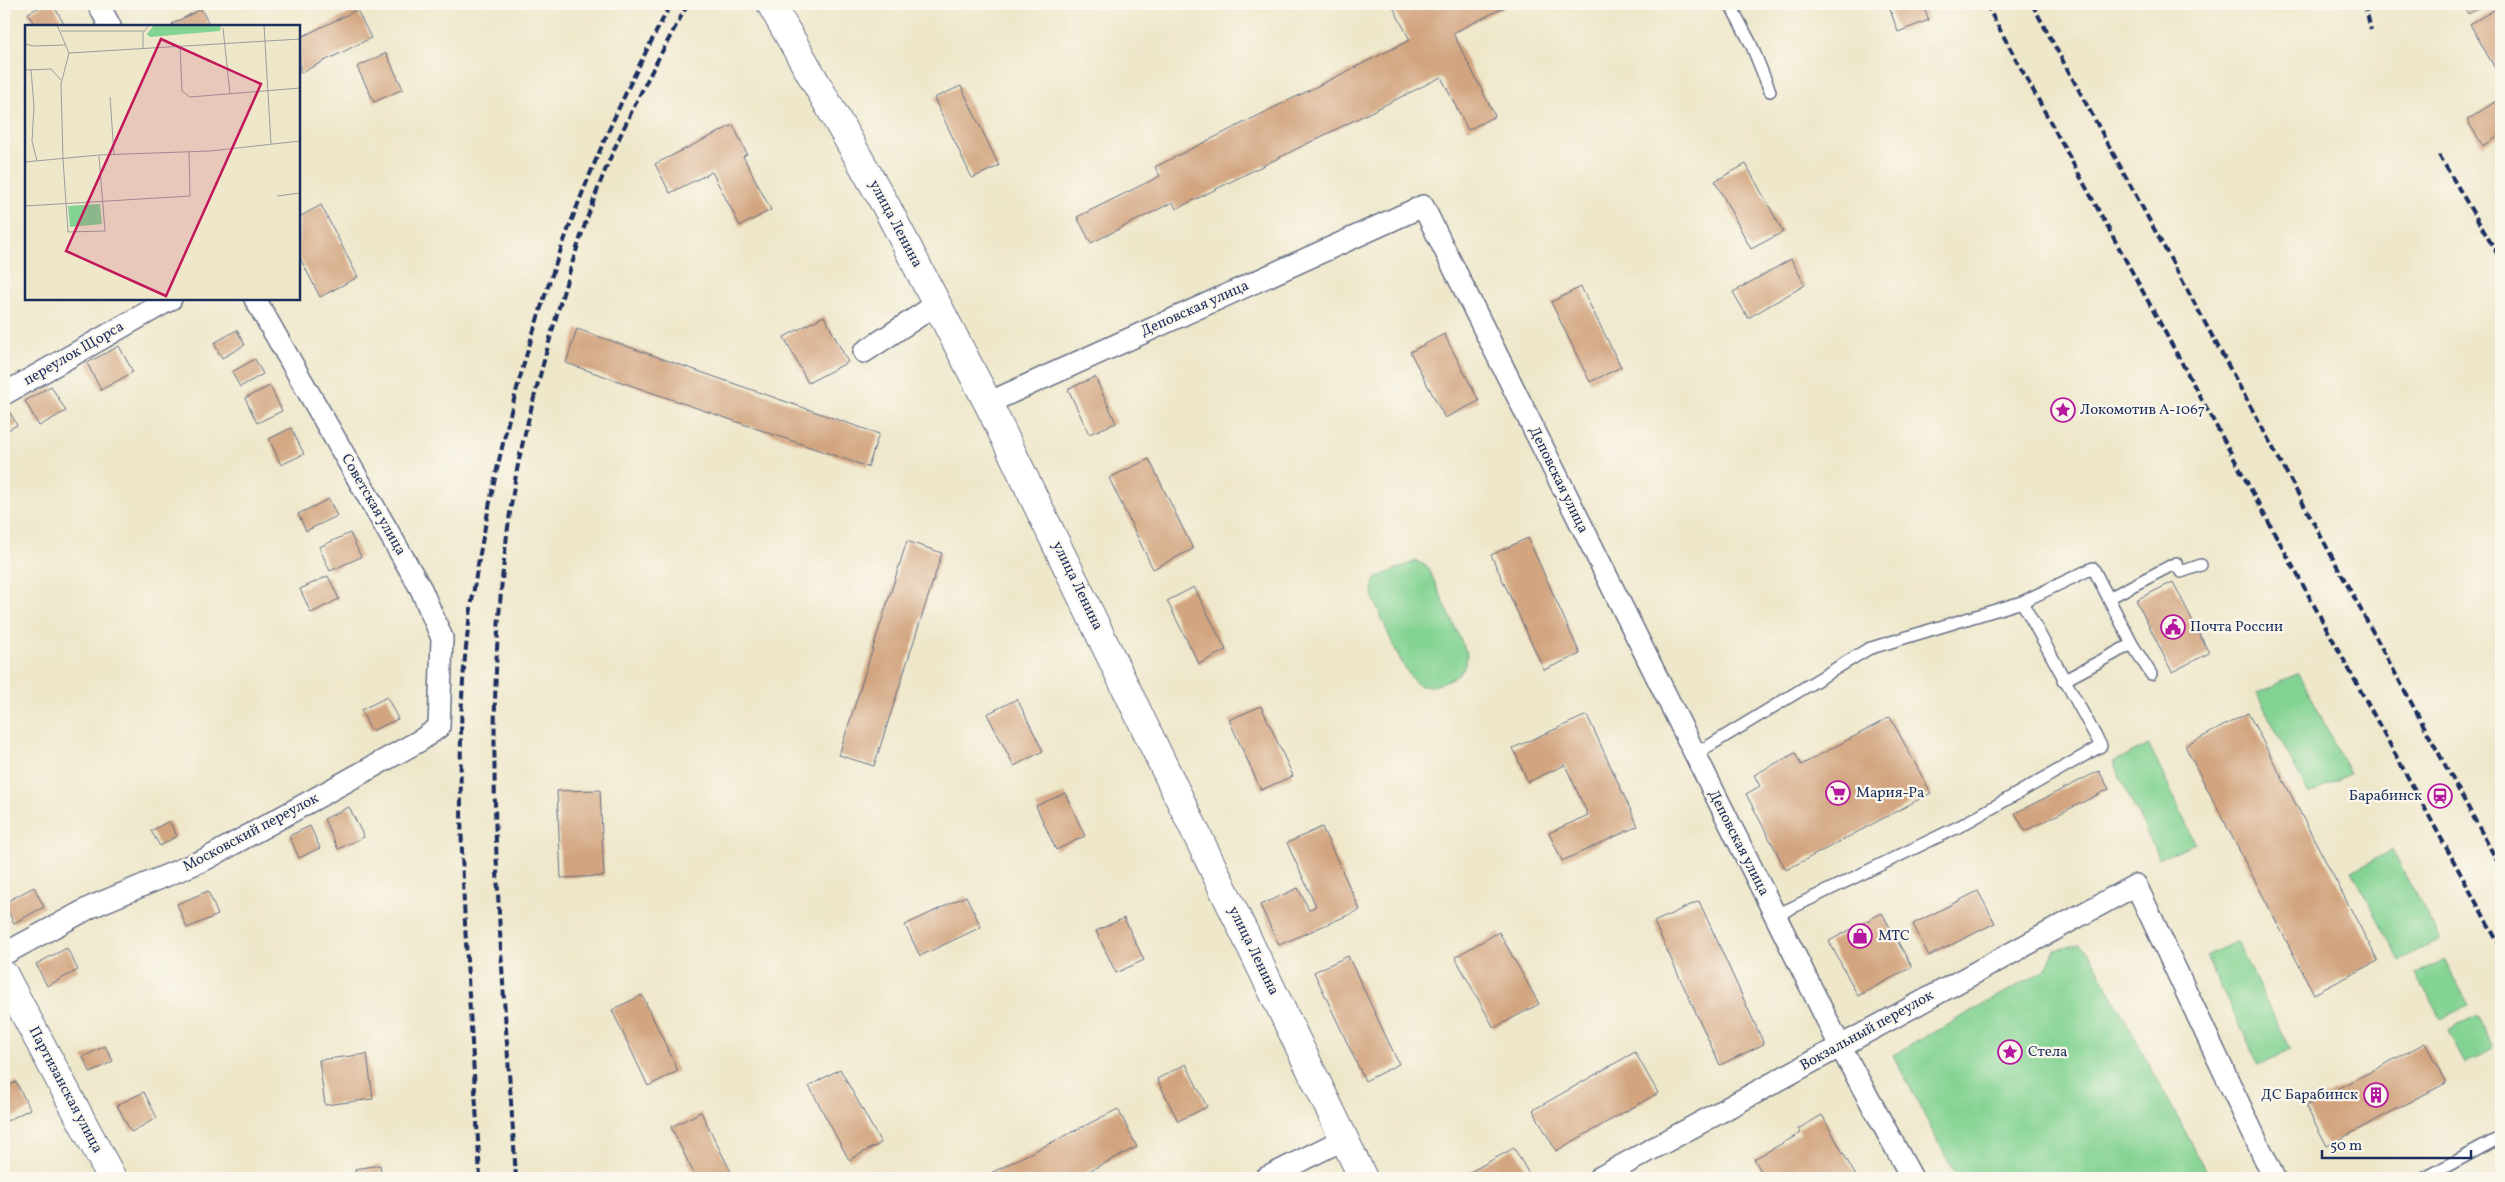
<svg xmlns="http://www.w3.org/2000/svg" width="2505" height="1182" viewBox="0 0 2505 1182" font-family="Vollkorn,serif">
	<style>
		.green { fill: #83d393; stroke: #4f8178 }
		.building { fill: #d2a47f }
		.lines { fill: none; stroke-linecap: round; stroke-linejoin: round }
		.lane-casing { stroke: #656f84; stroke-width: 14 }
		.street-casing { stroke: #656f84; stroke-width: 24 }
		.secondary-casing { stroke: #656f84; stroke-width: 30 }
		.lane { stroke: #fff; stroke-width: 11 }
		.street { stroke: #fff; stroke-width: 21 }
		.secondary { stroke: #fff; stroke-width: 28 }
		.rail { stroke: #1b2f5e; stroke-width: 4; stroke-dasharray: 8 4; stroke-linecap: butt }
		.labels { text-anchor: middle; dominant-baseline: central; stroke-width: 4.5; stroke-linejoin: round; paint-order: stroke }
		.street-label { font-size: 15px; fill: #1b2f5e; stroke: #fbf7ec }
		.poi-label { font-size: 15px; fill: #1b2f5e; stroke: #fbf7ec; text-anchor: start }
		.inset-road { fill: none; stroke: #9a9d9f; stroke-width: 1 }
		.view { fill: #c2185b; fill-opacity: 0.15; stroke: #c2185b; stroke-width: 2.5 }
		.inset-edge { fill: none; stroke: #1b2f5e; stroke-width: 2.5 }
	</style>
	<rect width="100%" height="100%" fill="#fbf7ec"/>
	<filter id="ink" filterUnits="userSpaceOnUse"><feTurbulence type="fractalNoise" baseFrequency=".02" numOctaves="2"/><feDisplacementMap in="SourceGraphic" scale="10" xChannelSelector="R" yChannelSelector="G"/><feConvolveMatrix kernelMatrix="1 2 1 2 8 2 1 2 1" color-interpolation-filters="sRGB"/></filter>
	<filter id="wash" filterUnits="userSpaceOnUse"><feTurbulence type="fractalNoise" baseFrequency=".0096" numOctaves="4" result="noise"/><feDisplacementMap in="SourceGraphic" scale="20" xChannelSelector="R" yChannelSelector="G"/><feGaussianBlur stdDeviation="1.12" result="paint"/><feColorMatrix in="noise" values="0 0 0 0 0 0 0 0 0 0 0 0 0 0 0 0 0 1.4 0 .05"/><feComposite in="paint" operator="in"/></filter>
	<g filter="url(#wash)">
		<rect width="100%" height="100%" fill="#eee7ca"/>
		<g class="green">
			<path d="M1416,561L1428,567L1467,654C1466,668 1461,674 1448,680C1439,684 1429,689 1419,685C1405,679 1380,614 1373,597V584L1376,578Z"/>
			<path d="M2299,673L2350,774L2309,795L2257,694Z"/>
			<path d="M2149,745L2195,843L2159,859L2113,762Z"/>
			<path d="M2392,850L2440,939L2400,961L2352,871Z"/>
			<path d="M2237,941L2290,1050L2259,1065L2206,956Z"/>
			<path d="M2080,944L2090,954L2210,1178H1957L1893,1055L2045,970L2055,950Z"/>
			<path d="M2444,959L2469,1005L2441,1019L2416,974Z"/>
			<path d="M2477,1015L2493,1048L2465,1064L2448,1031Z"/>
		</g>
		<g id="blocks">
			<g class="building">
				<path d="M46,4H53L65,26H35L28,13Z"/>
				<path d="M1401,4H1429L1430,6L1435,4H1511L1453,33L1495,116L1468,130L1441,77L1176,209L1173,202L1091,243L1077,217L1160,176L1155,167L1410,40L1393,7Z"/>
				<path d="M1888,4H1922L1929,20L1898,32Z"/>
				<path d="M2463,4H2488L2468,14Z"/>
				<path d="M201,9L210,26H173L172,24Z"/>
				<path d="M2496,9L2501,18V79L2470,24Z"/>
				<path d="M357,10L371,38L300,73L299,38Z"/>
				<path d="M386,53L403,89L374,102L357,67Z"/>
				<path d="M961,86L999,166L972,178L934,98Z"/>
				<path d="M2501,98V135L2483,146L2467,120Z"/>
				<path d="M733,125L747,154L743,156L771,210L740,226L712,172L670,193L655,164Z"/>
				<path d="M1746,164L1783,232L1751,249L1715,181Z"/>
				<path d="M321,205L358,277L320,297L299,256V217Z"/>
				<path d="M1791,259L1805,285L1748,318L1733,292Z"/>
				<path d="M1581,287L1621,367L1590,382L1551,302Z"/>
				<path d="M824,316L848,362L808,383L784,337Z"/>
				<path d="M577,329L879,434L868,467L566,363Z"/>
				<path d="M237,330L245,345L222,358L214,343Z"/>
				<path d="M1444,334L1479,401L1445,418L1410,352Z"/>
				<path d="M119,346L133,372L101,390L87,363Z"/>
				<path d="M255,359L263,374L240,387L232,372Z"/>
				<path d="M1095,377L1116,423L1089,434L1068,389Z"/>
				<path d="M51,386L66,411L39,426L25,401Z"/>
				<path d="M270,386L282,411L257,423L245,398Z"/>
				<path d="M8,409L17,425L4,432V411Z"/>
				<path d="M291,428L304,454L281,465L269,439Z"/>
				<path d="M1149,459L1193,549L1153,569L1109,478Z"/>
				<path d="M329,499L337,516L306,531L298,514Z"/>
				<path d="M350,533L361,557L330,571L319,547Z"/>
				<path d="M1528,538L1580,654L1544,670L1491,555Z"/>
				<path d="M907,541L942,553L874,766L839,755Z"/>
				<path d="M328,576L339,599L311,613L300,589Z"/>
				<path d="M2173,582L2209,653L2172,672L2136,600Z"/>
				<path d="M1194,587L1226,650L1199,664L1167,601Z"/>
				<path d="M387,697L398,719L371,731L361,710Z"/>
				<path d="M1017,699L1043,751L1014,766L987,714Z"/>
				<path d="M1261,706L1293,776L1261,790L1229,720Z"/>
				<path d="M2248,713L2378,961L2314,994L2185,746Z"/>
				<path d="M1587,715L1638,826L1562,861L1549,833L1588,815L1565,765L1528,782L1513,748Z"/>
				<path d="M1890,717L1931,793L1786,870L1746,794L1760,786L1754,775L1795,753L1801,765Z"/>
				<path d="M2099,771L2109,789L2025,831L2015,813Z"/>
				<path d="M600,790L604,876L561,878L557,791Z"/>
				<path d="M1065,793L1085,836L1056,850L1036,806Z"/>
				<path d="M349,807L364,837L338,849L324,819Z"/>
				<path d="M169,821L177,836L160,846L151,831Z"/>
				<path d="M310,826L320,848L299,858L289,836Z"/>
				<path d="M1322,827L1360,910L1279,945L1260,905L1298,888L1309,910L1316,906L1287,843Z"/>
				<path d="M34,887L44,907L14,923L4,903Z"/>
				<path d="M208,891L218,915L187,928L177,904Z"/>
				<path d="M1978,891L1995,923L1929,956L1913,924Z"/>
				<path d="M966,896L981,927L920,956L905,925Z"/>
				<path d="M1699,901L1764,1044L1720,1065L1654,922Z"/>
				<path d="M1882,913L1912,967L1858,996L1829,941Z"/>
				<path d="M1124,918L1144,960L1116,973L1096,931Z"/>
				<path d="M1499,932L1539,1004L1494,1028L1455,957Z"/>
				<path d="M67,948L78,970L47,986L36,964Z"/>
				<path d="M1348,956L1399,1064L1365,1081L1314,972Z"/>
				<path d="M642,995L678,1071L648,1086L612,1010Z"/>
				<path d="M2425,1043L2446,1083L2327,1146L2306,1106Z"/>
				<path d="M105,1046L113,1061L91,1073L83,1057Z"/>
				<path d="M1635,1052L1658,1093L1556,1151L1533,1110Z"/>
				<path d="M367,1054L373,1099L325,1105L319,1060Z"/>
				<path d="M1186,1064L1207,1107L1178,1121L1157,1079Z"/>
				<path d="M840,1069L881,1143L849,1160L809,1086Z"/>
				<path d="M16,1082L30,1109L7,1121L4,1115V1088Z"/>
				<path d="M144,1092L157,1118L131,1132L117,1105Z"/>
				<path d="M1118,1109L1137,1147L1075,1178H981Z"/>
				<path d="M701,1112L734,1178H696L671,1127Z"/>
				<path d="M1822,1115L1857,1178H1765L1754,1159L1801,1133L1798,1129Z"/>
				<path d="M1514,1148L1529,1174L1521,1178H1459Z"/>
				<path d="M380,1165L382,1178H357L355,1169Z"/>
			</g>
		</g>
	</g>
	<g filter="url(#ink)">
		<use href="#blocks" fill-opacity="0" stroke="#656f84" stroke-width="1"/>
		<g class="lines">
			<g class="lane-casing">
				<g id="lane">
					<path d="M1730,4L1751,44L1770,91"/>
					<path d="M2109,598L2176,563L2181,572L2201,565"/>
					<path d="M2022,602L2093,568L2132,644L2151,674"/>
					<path d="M2063,681L2132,644"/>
					<path d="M1694,755L1868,649L2022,602L2101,746L1960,826L1775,916"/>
					<path d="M2425,1178L2501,1137"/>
				</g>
			</g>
			<g class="street-casing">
				<g id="street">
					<path d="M98,4L110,26"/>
					<path d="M864,352L937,304"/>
					<path d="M4,394L171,299"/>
					<path d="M988,403L1423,206L1840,1046L1912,1178"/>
					<path d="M4,954L91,907L206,859L421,740L439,727L442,638L421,589L255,299"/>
					<path d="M1266,1178L1344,1139"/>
					<path d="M1599,1178L2136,885L2274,1178"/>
				</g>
			</g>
			<g class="secondary-casing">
				<g id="secondary">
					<path d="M771,4L886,206L988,403L1363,1178"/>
					<path d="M4,975L112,1178"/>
				</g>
			</g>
			<use href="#lane" class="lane"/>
			<use href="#street" class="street"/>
			<use href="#secondary" class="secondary"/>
			<g class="rail">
				<path d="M1986,4L2501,948"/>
				<path d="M2032,4L2501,868"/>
				<path d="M2365,4L2371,30"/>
				<path d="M2439,155L2501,260"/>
				<path d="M480,1178C472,1018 456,858 462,698C465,637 475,577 487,517C522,338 584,164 671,4"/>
				<path d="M516,1178C502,951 477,719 513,493C520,447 533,402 545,357C562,295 580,233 604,173C628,115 658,58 688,4"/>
			</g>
		</g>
	</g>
	<defs>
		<g id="sight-ring" transform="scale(1.25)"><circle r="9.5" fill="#fbf7ec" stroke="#b5179e" stroke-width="1.5"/><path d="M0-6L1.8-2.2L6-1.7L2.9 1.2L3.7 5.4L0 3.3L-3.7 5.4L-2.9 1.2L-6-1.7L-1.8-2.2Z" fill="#b5179e"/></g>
		<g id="civic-ring" transform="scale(1.25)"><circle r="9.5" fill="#fbf7ec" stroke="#b5179e" stroke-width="1.5"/><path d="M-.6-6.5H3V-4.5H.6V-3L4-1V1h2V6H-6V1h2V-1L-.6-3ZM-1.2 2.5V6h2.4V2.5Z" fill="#b5179e"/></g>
		<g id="supermarket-ring" transform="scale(1.25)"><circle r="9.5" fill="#fbf7ec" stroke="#b5179e" stroke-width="1.5"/><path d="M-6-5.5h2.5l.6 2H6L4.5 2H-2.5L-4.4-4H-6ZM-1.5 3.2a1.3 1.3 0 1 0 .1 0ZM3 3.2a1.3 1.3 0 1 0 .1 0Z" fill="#b5179e"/></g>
		<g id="station-ring" transform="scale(1.25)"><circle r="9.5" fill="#fbf7ec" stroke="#b5179e" stroke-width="1.5"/><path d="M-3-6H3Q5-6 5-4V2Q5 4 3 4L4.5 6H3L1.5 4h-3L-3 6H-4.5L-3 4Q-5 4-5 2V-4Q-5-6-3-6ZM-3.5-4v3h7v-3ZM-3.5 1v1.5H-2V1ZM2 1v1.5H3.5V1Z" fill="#b5179e"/></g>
		<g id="shop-ring" transform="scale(1.25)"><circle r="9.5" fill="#fbf7ec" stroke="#b5179e" stroke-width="1.5"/><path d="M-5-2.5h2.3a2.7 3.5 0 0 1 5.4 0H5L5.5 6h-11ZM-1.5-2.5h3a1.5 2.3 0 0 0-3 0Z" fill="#b5179e"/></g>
		<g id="building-ring" transform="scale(1.25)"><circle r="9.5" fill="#fbf7ec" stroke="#b5179e" stroke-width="1.5"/><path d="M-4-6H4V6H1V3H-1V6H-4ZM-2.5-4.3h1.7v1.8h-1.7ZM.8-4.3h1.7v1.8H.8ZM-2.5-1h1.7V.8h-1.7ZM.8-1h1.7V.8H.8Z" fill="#b5179e"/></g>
	</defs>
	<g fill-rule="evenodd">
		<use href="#sight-ring" x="2063" y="410"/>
		<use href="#civic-ring" x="2173" y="627"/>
		<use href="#supermarket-ring" x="1838" y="793"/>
		<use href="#station-ring" x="2440" y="796"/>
		<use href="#shop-ring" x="1860" y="936"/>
		<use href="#sight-ring" x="2010" y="1052"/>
		<use href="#building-ring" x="2376" y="1095"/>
	</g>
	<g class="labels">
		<g class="street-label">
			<text transform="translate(895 224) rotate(62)">улица Ленина</text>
			<text transform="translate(1195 309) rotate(-24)">Деповская улица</text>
			<text transform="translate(74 354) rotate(-30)">переулок Щорса</text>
			<text transform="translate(1558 480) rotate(64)">Деповская улица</text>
			<text transform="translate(373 505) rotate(60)">Советская улица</text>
			<text transform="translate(1077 586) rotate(64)">улица Ленина</text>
			<text transform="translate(251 833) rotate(-28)">Московский переулок</text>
			<text transform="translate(1738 843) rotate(63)">Деповская улица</text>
			<text transform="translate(1253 951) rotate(64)">улица Ленина</text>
			<text transform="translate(1867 1031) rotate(-29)">Вокзальный переулок</text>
			<text transform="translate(65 1090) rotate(62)">Партизанская улица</text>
		</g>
		<g class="poi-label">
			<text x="2080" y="410">Локомотив А-1067</text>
			<text x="2190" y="627">Почта России</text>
			<text x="1856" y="793">Мария-Ра</text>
			<text x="2422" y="796" text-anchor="end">Барабинск</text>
			<text x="1878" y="936">МТС</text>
			<text x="2028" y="1052">Стела</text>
			<text x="2358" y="1095" text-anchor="end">ДС Барабинск</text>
		</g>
	</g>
	<g transform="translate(25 25)">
		<rect width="275" height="275" fill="#eee7ca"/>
		<path d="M129,0H196L195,6L125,12L122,9ZM75,179L77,199L45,202L43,181Z" fill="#83d393"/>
		<path class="inset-road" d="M32,0L44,28L36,59L38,134M239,0L246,119M198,3L205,69M36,6H119M0,19L8,21L41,20M155,22L157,66L165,72L275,63M118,24V8L124,0M44,28L275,14M0,45L26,44L36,55M6,45L9,81L7,116M85,72L89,129M7,116L12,136M38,134L43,207L80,206L74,131M0,137L74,130L185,126L275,116M252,171L275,168M0,181L165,171L164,127"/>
		<path class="view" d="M136,14L236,59L141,271L41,226Z"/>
		<rect width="275" height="275" class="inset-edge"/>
	</g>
	<rect width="2505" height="1182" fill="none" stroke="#fbf7ec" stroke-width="20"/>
	<path d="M2322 1150v8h149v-8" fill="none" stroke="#1b2f5e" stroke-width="2.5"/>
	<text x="2330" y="1150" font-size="15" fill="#1b2f5e" stroke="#fbf7ec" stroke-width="4" paint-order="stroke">50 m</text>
</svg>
